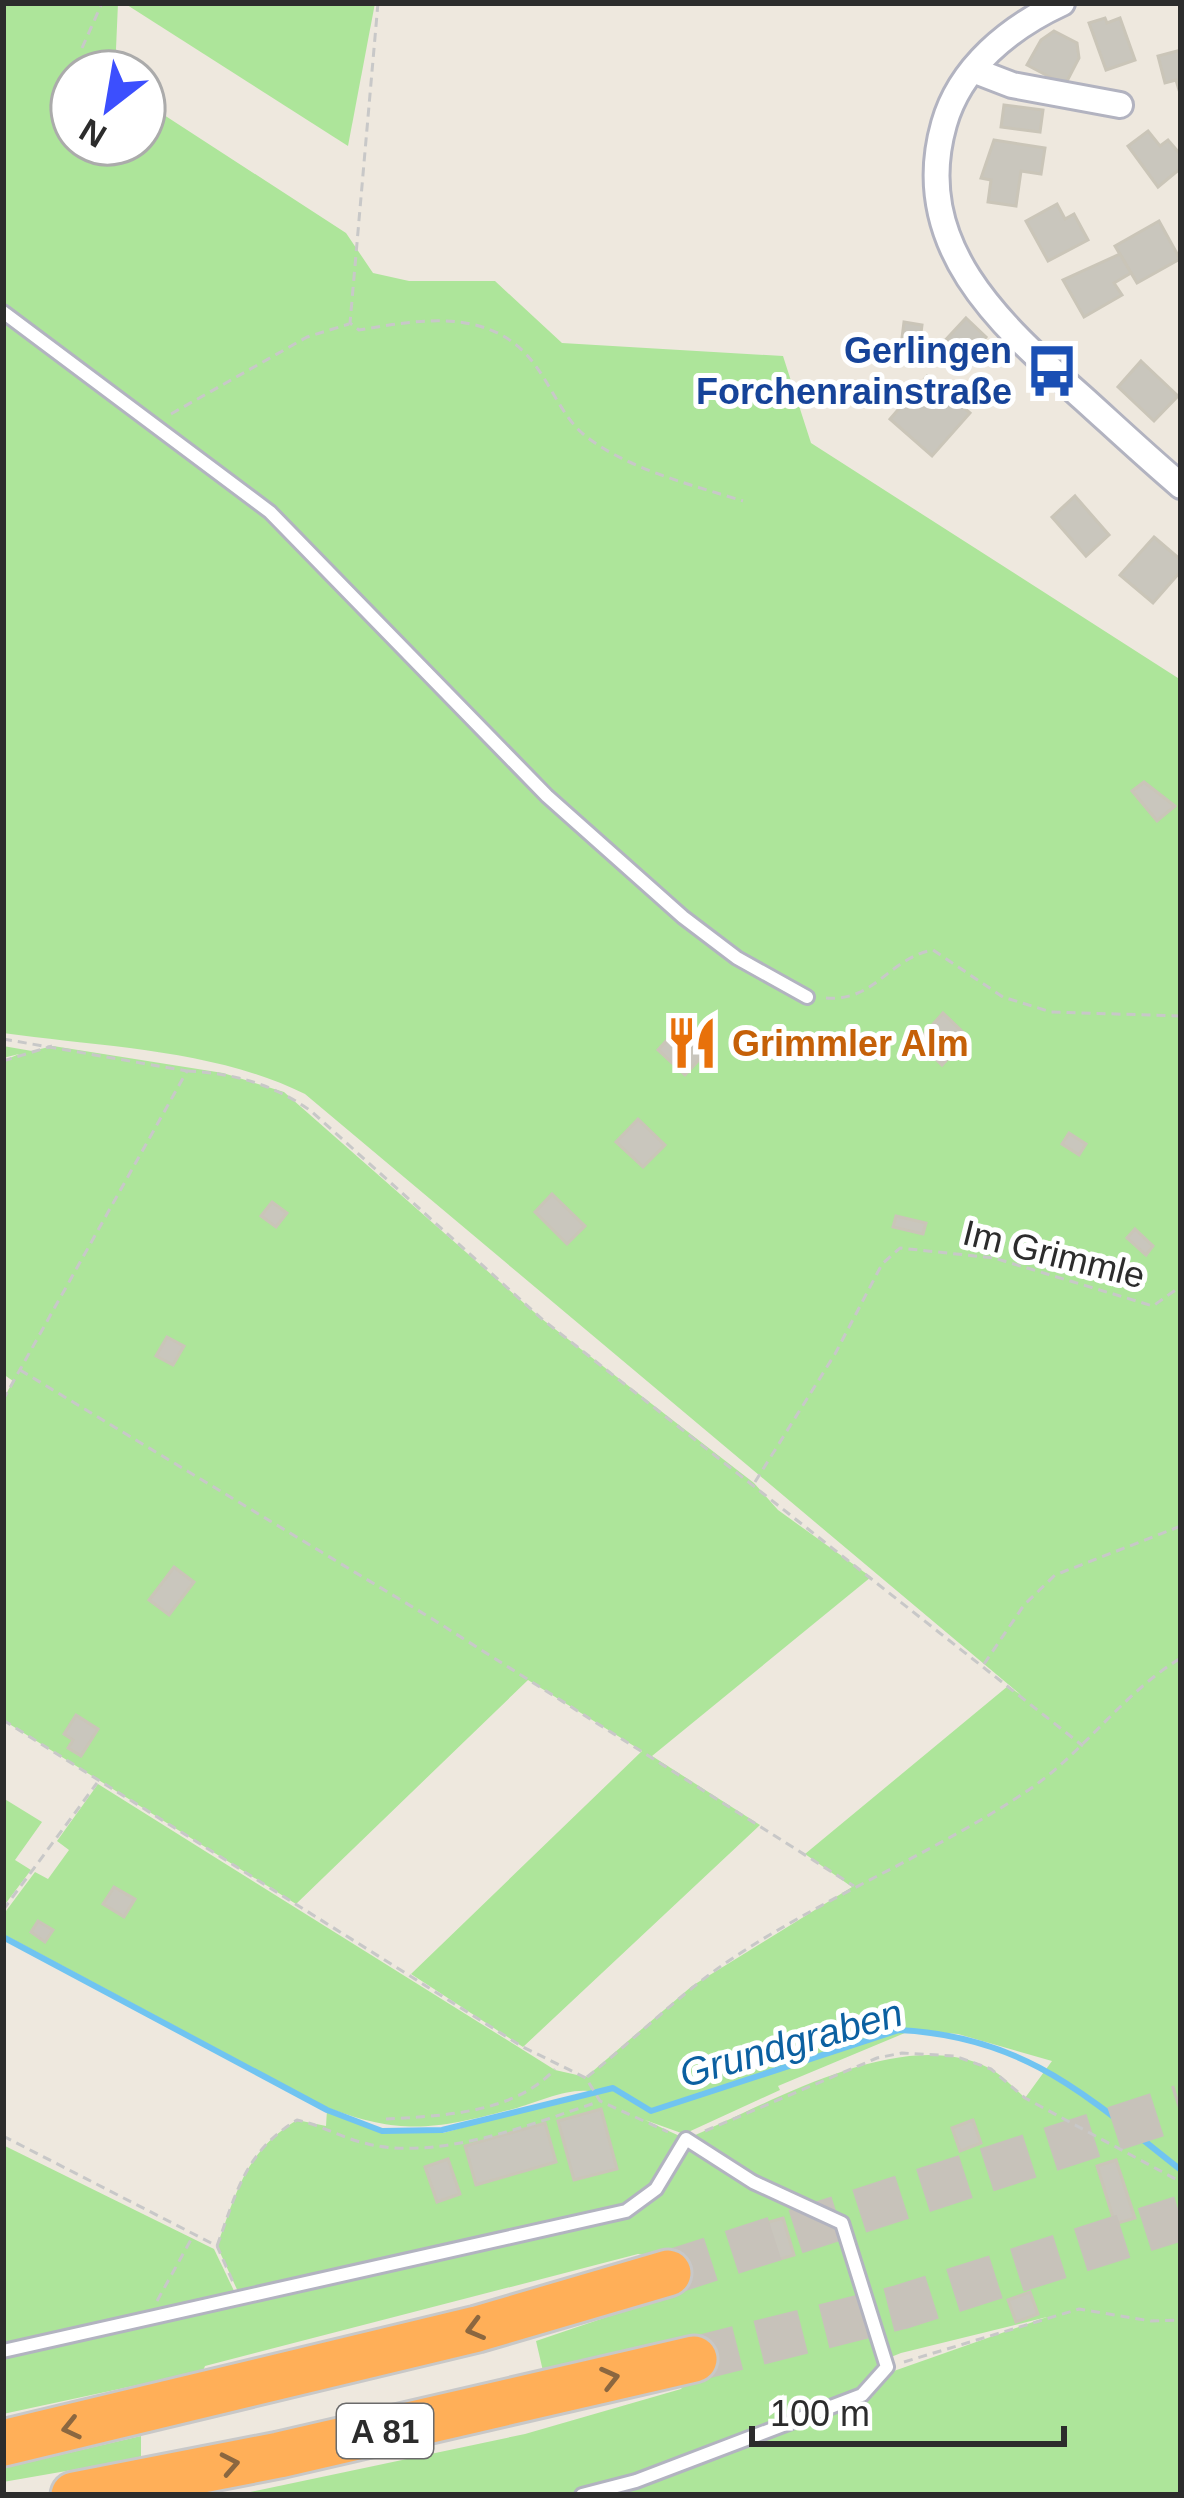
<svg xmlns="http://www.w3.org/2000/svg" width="1184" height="2498" viewBox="0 0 1184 2498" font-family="Helvetica,sans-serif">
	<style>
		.green { fill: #ade59a; fill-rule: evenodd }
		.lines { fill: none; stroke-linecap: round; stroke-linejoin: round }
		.stream { stroke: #70c4f1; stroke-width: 6 }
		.building { fill: #c9c6bd; stroke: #cac5b8; stroke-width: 3 }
		.motorway-tunnel { stroke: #c7c2ba; stroke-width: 45; stroke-dasharray: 45 22; stroke-linecap: butt }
		.service-casing { stroke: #b2b3c0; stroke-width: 18 }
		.minor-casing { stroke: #b2b3c0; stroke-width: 30 }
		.motorway-casing { stroke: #c8c8c8; stroke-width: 51 }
		.path { stroke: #c8c8c8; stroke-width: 3; stroke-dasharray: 9 6; stroke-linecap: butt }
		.service { stroke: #fff; stroke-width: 12 }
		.minor { stroke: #fff; stroke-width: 24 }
		.motorway { stroke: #ffaf58; stroke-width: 45 }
		.oneway { stroke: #8b6740 }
		.labels { text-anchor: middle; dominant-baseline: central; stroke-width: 10; stroke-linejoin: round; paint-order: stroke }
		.shield { fill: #fff; stroke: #6b6b6b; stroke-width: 3 }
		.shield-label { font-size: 33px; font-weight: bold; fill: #2c2c2c }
		.transit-label { font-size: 36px; font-weight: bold; fill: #164399; stroke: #fff; text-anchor: end }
		.food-label { font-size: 36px; font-weight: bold; fill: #c56008; stroke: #fff; text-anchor: start }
		.street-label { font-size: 36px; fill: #2c2c2c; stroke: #fff }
		.water-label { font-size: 39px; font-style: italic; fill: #0b60a1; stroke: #fff }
	</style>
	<rect width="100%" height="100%" fill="#eee8de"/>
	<g class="green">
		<path d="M3,3H118L115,72H72V144H144V102L346,233L373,273L409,281H495L562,343L783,356L811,443L1181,680V2495H236L525,2434L681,2389L694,2373L678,2344L664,2341L543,2371L536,2341L660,2299L665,2292L655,2257L638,2254L205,2366L203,2371L3,2414V2353L240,2296L217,2246C237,2191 245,2152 297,2120L326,2126L327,2110L382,2131L443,2133L594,2092C571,2086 538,2102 513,2109C436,2129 404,2136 328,2108L3,1934V1915L35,1872L48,1879L69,1850L57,1841L98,1784L555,2070L586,2077L692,1986L852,1887L805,1854L1008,1686L1021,1695L305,1094C214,1049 102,1047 3,1033ZM912,2030L958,2034L1052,2061L1025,2098C1014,2088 1002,2075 989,2068C901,2024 769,2104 686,2139L645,2120L684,2134L780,2090L778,2086ZM1047,2317L891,2372L872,2397L758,2441L877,2384L886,2359L901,2353Z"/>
		<path d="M124,3H375L348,146Z"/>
		<path d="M3,1046L32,1051L53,1046L223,1073L284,1092L542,1319L754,1483L778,1510L871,1577L652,1756L760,1825L523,2047L411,1974L642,1751L528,1680L296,1904L3,1720V1400L13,1381L3,1374V1061L19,1054L3,1058Z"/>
		<path d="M3,1798L42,1822L15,1860L31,1870L3,1907Z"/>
		<path d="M3,2145L214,2249L236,2295L3,2351Z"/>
		<path d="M141,2436V2458L3,2482V2468Z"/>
	</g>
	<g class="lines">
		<path class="stream" d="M3,1937L327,2110L382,2131L442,2130L613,2088L651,2111L899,2030C1024,2036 1087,2096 1181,2170"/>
	</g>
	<g class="building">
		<path d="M1105,18L1107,23L1120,18L1135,60L1106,70L1089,23Z"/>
		<path d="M1054,31L1077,43L1079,58L1065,85L1027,65L1041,40Z"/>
		<path d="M1181,50V90H1179L1176,80L1165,83L1158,56Z"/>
		<path d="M1004,105L1043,110L1040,132L1001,127Z"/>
		<path d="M1148,131L1160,146L1168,140L1181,155V168L1158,187L1128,146Z"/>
		<path d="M994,140L1045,148L1041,174L1021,171L1016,206L988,202L991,180L981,178Z"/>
		<path d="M1057,204L1065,219L1074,214L1088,240L1048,261L1026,221Z"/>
		<path d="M1159,221L1180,259L1137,283L1115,246Z"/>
		<path d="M1120,254L1131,273L1114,283L1122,295L1084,317L1063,280Z"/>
		<path d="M966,318L986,337L960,365L940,346Z"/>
		<path d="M904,322L922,325L918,356L900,354Z"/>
		<path d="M1141,361L1178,396L1154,421L1118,387Z"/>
		<path d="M927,376L970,413L932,456L890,419Z"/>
		<path d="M1075,496L1109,535L1086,556L1052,517Z"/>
		<path d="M1154,537L1181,560V571L1153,603L1120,575Z"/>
		<path d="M1144,782L1175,806L1157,821L1132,791Z"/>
		<path d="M943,1013L968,1037L942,1065L918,1041Z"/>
		<path d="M685,1020L713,1045L685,1075L658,1050Z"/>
		<path d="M638,1119L665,1145L643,1167L616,1142Z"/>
		<path d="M1069,1133L1086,1144L1079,1155L1062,1144Z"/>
		<path d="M552,1194L585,1226L567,1244L535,1212Z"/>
		<path d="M272,1202L287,1213L276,1227L261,1216Z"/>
		<path d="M896,1216L926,1223L923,1234L893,1227Z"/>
		<path d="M1135,1229L1153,1246L1146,1255L1127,1238Z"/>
		<path d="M167,1337L184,1346L173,1365L156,1356Z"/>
		<path d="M174,1567L194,1582L169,1615L149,1600Z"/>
		<path d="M76,1715L98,1729L81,1756L68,1748L73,1740L64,1734Z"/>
		<path d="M114,1887L135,1899L124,1917L103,1904Z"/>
		<path d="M38,1921L53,1930L45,1942L31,1932Z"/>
		<path d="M601,2109L617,2169L574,2180L558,2121Z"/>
		<path d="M973,2120L981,2143L960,2151L952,2128Z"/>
		<path d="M545,2123L556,2162L476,2185L465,2146Z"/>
		<path d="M448,2159L460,2194L437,2202L425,2167Z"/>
		<path d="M1116,2160L1135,2218L1115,2224L1097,2166Z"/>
		<path d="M783,2218L794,2255L747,2269L735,2232Z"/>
		<path d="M1030,2292L1038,2314L1016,2322L1008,2300Z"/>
	</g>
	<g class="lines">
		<g class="motorway-tunnel">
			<path d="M668,2273L1181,2107"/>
			<path d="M694,2359L901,2307L1181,2218"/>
		</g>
		<g class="service-casing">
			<g id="service">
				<path d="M3,312L270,512L547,796L683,917L737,958L807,997"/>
				<path d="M3,2351L626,2211L656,2189L686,2139L753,2182L842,2223L887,2367L862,2395L636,2481L582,2495"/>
			</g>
		</g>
		<g class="minor-casing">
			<g id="minor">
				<path d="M1062,3C1010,27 960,67 944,124C909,247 1003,327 1085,400C1117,429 1148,458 1181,486"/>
				<path d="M973,70L1012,85L1120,105"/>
			</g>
		</g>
		<g class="motorway-casing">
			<g id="motorway">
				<path d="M3,2443L477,2329L668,2273"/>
				<path d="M74,2495L279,2455L694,2359"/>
			</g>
		</g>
		<g class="path">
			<path d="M378,3L350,323L359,330C422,319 493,307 535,365C551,386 562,415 582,433C623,468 692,485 743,501"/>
			<path d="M82,48L102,3"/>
			<path d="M171,414L307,337L349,324"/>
			<path d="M826,998C875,1002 889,958 933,950L1003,997L1051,1012L1181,1016"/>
			<path d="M3,1039L187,1071L3,1400"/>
			<path d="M3,1061L52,1046"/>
			<path d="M187,1071C233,1073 273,1084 311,1111L542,1319L1083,1746"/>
			<path d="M20,1370L434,1620L854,1886"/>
			<path d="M755,1482L835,1354L882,1264L900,1248L994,1258L1153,1306L1181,1286"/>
			<path d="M984,1664L1024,1605L1055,1575L1181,1526"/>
			<path d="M3,1720L523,2047L586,2078L600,2101L668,2132"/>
			<path d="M3,1910L97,1783"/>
			<path d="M587,2077C638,2037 682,1991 736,1956C830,1894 937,1852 1030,1789C1085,1751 1124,1692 1181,1658"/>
			<path d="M386,2119C443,2116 515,2113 555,2069"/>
			<path d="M705,2131L877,2058L902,2053L955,2056L991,2069L1025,2098L1181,2182"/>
			<path d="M3,2136L217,2246L233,2282"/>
			<path d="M217,2246C237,2191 245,2152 297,2120C321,2125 344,2139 368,2144C440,2161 531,2124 598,2102"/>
			<path d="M157,2301L193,2236"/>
			<path d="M904,2362L1079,2309L1151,2321L1181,2320"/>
		</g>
		<use href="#service" class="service"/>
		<use href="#minor" class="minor"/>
		<use href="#motorway" class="motorway"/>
	</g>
	<defs><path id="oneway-chevron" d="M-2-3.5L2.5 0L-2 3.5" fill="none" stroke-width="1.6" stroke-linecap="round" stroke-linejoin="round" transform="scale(3)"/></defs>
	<g class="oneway">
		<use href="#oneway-chevron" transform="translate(475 2329) rotate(165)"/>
		<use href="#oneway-chevron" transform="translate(610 2378) rotate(-14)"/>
		<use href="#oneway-chevron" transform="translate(71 2428) rotate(167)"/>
		<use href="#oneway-chevron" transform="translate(230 2464) rotate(-11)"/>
	</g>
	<defs>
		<g id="bus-bare" transform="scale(4.14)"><path d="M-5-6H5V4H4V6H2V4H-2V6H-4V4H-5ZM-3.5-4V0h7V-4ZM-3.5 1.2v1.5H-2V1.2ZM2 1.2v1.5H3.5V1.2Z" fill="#1a4fb4" stroke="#fff" stroke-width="2.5" paint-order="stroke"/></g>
		<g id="restaurant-bare" transform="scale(4.14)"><path d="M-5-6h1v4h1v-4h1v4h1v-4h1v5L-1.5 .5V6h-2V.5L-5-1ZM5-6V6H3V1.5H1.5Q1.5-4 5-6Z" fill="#e8710a" stroke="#fff" stroke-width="2.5" paint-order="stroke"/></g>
	</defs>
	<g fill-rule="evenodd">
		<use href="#bus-bare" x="1052" y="371"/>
		<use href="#restaurant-bare" x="692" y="1043"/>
	</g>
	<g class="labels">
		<rect class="shield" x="337" y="2404" width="96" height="54" rx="9"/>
		<g class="shield-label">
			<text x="385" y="2431">A 81</text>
		</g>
		<g class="transit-label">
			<text x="1012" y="350">Gerlingen<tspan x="1012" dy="41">Forchenrainstraße</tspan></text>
		</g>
		<g class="food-label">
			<text x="732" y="1043">Grimmler Alm</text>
		</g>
		<g class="street-label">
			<text transform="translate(1054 1254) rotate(14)">Im Grimmle</text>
		</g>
		<g class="water-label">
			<text transform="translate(791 2043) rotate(-16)">Grundgraben</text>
		</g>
	</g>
	<rect width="1184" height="2498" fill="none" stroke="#2c2c2c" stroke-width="12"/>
	<g transform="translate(108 108) rotate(211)"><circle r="57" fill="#ffffff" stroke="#ababab" stroke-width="3"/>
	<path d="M0-9L21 45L0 30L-21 45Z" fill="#3c4ffe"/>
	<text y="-18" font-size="33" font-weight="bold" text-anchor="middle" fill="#2c2c2c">N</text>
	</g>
	<path d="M752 2426v18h312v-18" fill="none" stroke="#2c2c2c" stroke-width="6"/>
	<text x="770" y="2426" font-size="36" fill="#2c2c2c" stroke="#ffffff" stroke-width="9" paint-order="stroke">100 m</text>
</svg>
